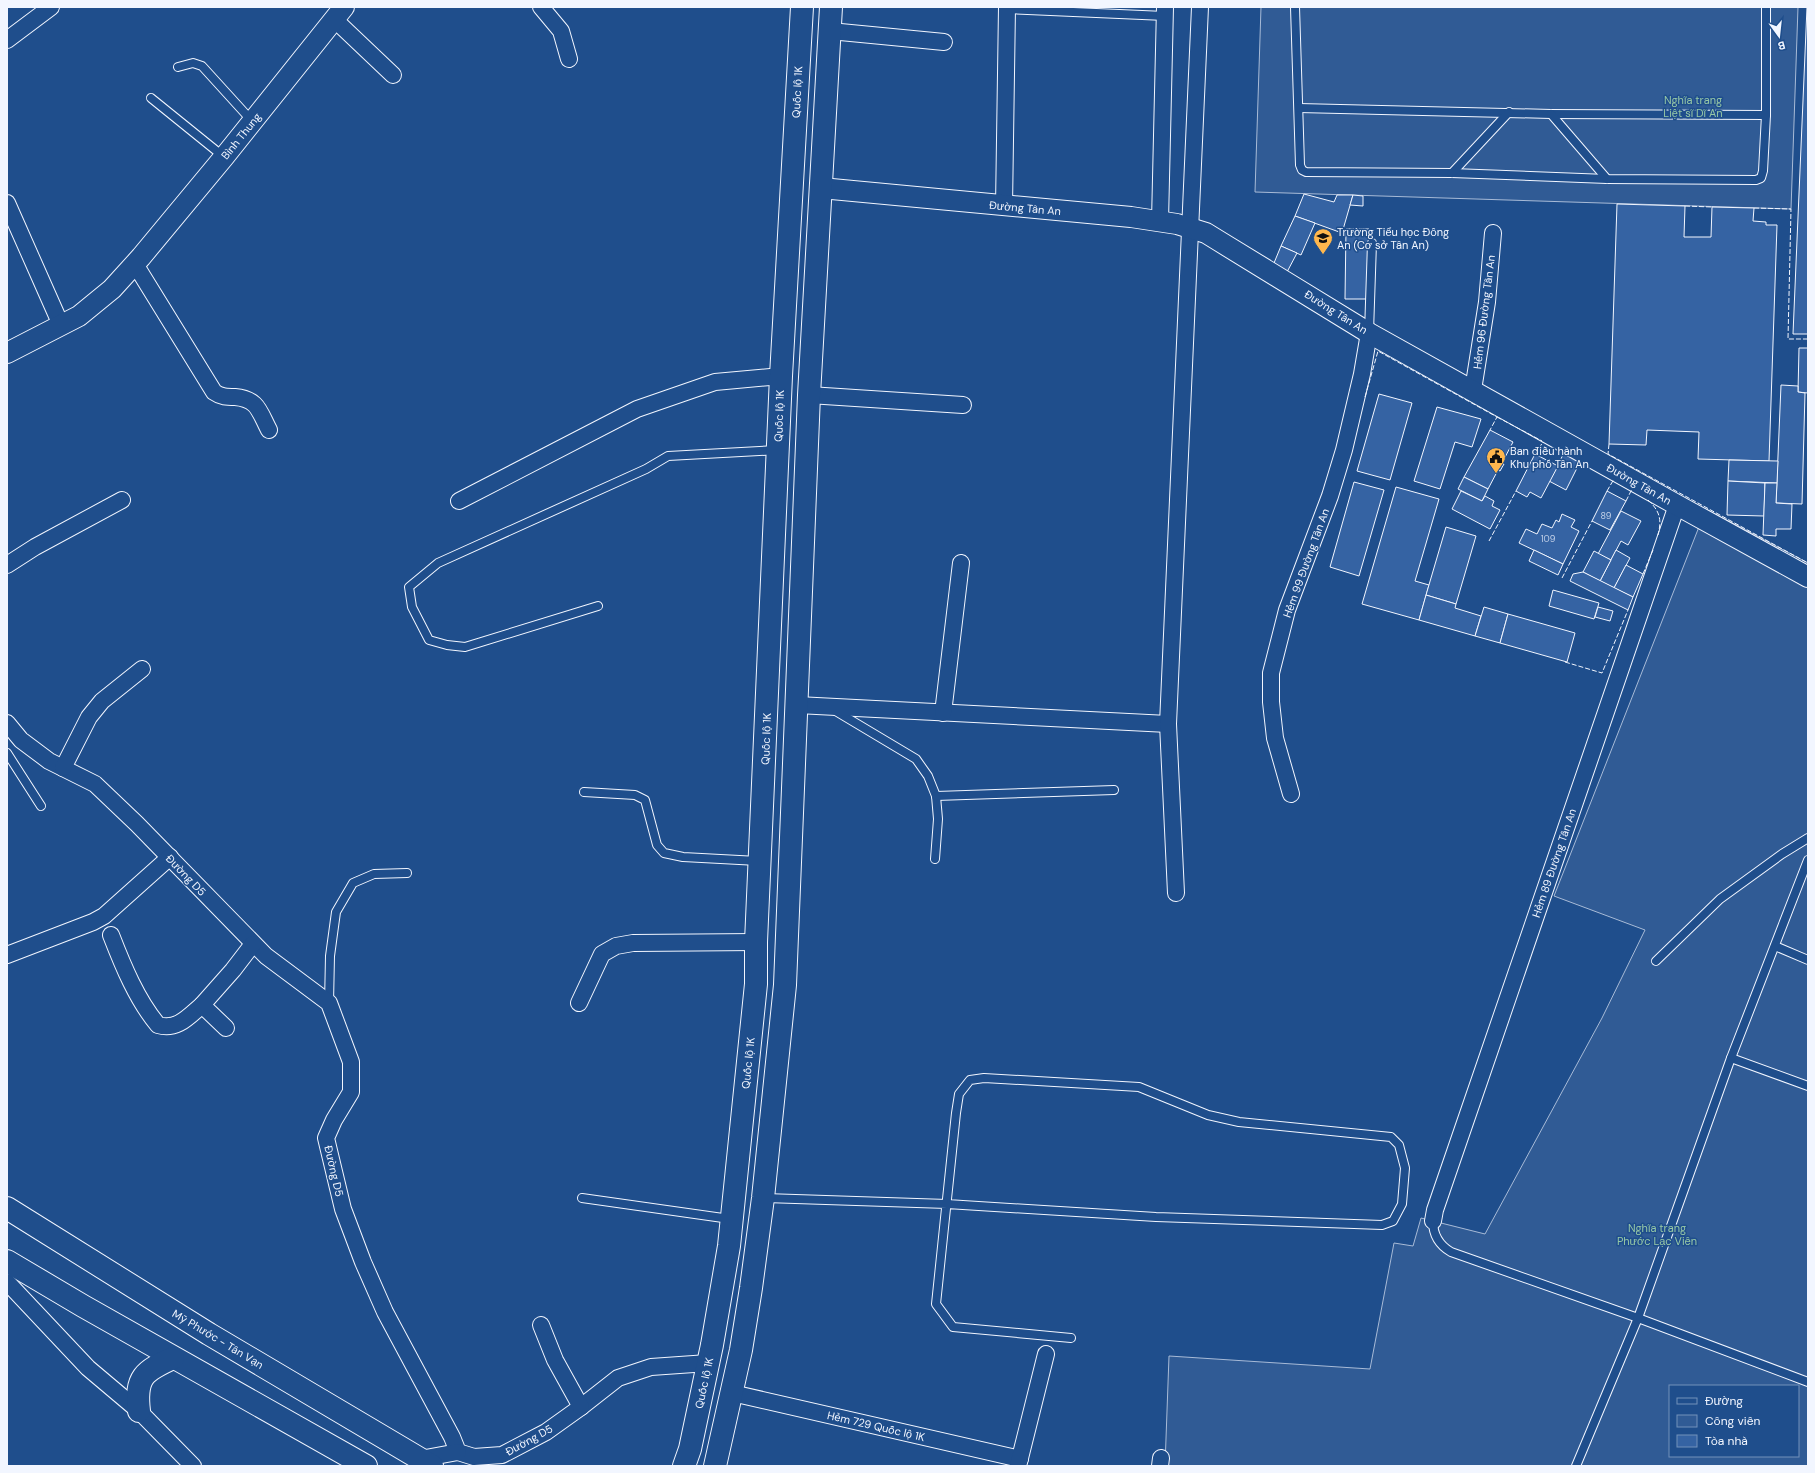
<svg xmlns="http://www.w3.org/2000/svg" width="1815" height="1473" viewBox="0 0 1815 1473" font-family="'DM Sans',sans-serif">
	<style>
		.green { fill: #305b95; stroke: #a8bbd7; fill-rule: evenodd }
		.building { fill: #3563a3; stroke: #f2f6ff }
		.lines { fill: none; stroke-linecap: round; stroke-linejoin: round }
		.service-casing { stroke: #f2f6ff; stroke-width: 10 }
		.minor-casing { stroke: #f2f6ff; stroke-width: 18 }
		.tertiary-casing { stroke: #f2f6ff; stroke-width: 22 }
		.primary-casing { stroke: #f2f6ff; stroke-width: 24 }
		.service { stroke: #1f4e8c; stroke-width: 8 }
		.minor { stroke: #1f4e8c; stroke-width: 16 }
		.tertiary { stroke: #1f4e8c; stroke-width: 20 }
		.primary { stroke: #1f4e8c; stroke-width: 22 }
		.fence { stroke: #f2f6ff; stroke-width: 1; stroke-dasharray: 5 2; stroke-linecap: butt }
		.labels { text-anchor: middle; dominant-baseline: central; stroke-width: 3; stroke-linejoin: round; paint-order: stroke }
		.number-label { font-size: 9px; fill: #c3d1e8 }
		.street-label { font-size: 11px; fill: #f2f6ff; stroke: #1f4e8c }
		.park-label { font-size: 11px; fill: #97c8a6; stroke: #1f4e8c }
		.poi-label { font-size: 11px; fill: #f2f6ff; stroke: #1f4e8c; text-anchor: start }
	</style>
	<rect width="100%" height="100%" fill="#1f4e8c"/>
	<g class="green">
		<path d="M1261,7H1798L1791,209L1255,192Z"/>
		<path d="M1706,509L1808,563V1466H1165L1169,1356L1370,1369L1394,1243L1413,1246L1421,1218L1485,1234L1602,1018L1645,930L1554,896ZM1670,1386H1798V1456H1670Z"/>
	</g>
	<g class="building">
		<path d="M1807,7H1808V334H1793Z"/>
		<path d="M1304,194L1334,202L1337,195H1353L1342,233L1295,216Z"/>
		<path d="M1353,195L1363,196V206L1350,205Z"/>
		<path d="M1617,204L1685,206L1684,237H1711L1712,207L1754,208L1753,221L1766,222V225H1777L1769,461L1698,459L1699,432L1647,430L1646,445L1609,444Z"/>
		<path d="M1295,216L1315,223L1301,255L1281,246Z"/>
		<path d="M1346,229H1369L1368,299H1345Z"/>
		<path d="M1281,246L1297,253L1287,272L1274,263Z"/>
		<path d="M1799,348H1808V393L1798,392Z"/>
		<path d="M1781,385L1798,386V392L1805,393L1802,504L1776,503Z"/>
		<path d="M1379,394L1412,403L1390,480L1357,471Z"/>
		<path d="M1437,407L1481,419L1472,447L1455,442L1440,489L1414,481Z"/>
		<path d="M1490,430L1513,442L1502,463L1504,464L1500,471L1498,470L1488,489L1464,477Z"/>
		<path d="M1564,453L1580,462L1566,490L1549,481Z"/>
		<path d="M1535,454L1558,466L1541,498L1530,492L1527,497L1516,491Z"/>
		<path d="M1729,460L1778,461L1777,483L1728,481Z"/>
		<path d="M1464,477L1488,489L1482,501L1458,489Z"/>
		<path d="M1728,481L1765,483L1764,516L1727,515Z"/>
		<path d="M1354,482L1384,490L1359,576L1330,567Z"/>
		<path d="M1765,483H1777L1776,503L1792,504L1791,529H1776V536L1763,535Z"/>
		<path d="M1396,487L1439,499L1415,581L1429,585L1419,620L1362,604Z"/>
		<path d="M1461,491L1482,501L1485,496L1494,501L1492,506L1500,510L1490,529L1452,509Z"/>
		<path d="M1607,491L1626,501L1610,530L1592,521Z"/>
		<path d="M1621,511L1641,521L1628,545L1621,541L1611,560L1598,554Z"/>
		<path d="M1562,514L1575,520L1571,527L1579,531L1563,564L1519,543L1526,529L1537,534L1542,524L1552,528L1556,520L1559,522Z"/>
		<path d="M1446,527L1476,536L1456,604L1426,595Z"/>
		<path d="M1534,550L1563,564L1558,575L1529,561Z"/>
		<path d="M1616,550L1630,558L1614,588L1600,581Z"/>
		<path d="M1594,551L1611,560L1600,581L1583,572Z"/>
		<path d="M1626,565L1643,574L1633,597L1614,588Z"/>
		<path d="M1583,572L1633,597L1628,610L1570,581L1573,574Z"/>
		<path d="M1553,590L1599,603L1594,619L1549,606Z"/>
		<path d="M1426,595L1456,604L1455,608L1481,616L1475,636L1419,620Z"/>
		<path d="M1484,607L1508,614L1500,643L1475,636Z"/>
		<path d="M1598,607L1613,611L1610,621L1595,617Z"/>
		<path d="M1508,614L1575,633L1567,662L1500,643Z"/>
	</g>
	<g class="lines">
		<g class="service-casing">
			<g id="service">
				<path d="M1295,7L1300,165L1302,170L1306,172L1452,173L1607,179L1756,180L1761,178L1763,171L1766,115V7"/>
				<path d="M1007,9L1165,16"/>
				<path d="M178,67L193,63L202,66L252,121"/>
				<path d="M151,98L224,157"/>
				<path d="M1299,108L1551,114L1766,115"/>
				<path d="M1551,114L1607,179"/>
				<path d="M1452,173L1509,112"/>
				<path d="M1369,332L1372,243"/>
				<path d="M598,606L465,647L447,645L429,640L412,607L409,587L438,563L646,469L668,456L778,450"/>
				<path d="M834,710L916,759L928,776L936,796L938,819L935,859"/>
				<path d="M7,753L41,806"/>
				<path d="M584,792L635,795L645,800L657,845L664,853L683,857L758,861"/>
				<path d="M936,796L1114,790"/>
				<path d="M1775,946L1808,960"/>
				<path d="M1656,961L1720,899L1782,854L1808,838"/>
				<path d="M329,1003L330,956L336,912L353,883L374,874L407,873"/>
				<path d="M1731,1058L1808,1086"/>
				<path d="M582,1198L730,1219"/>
				<path d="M765,1198L947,1204L1156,1217L1382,1225L1393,1221L1402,1204L1405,1168L1399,1145L1391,1137L1239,1122L1208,1115L1139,1087L984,1078L970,1080L959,1094L956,1113L936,1304L953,1327L1071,1338"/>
				<path d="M1433,1221C1433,1235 1439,1245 1451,1252L1638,1318L1808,1382"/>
				<path d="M1576,1466L1638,1318L1731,1058L1808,860"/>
			</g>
		</g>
		<g class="minor-casing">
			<g id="minor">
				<path d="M541,7L561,31L569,59"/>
				<path d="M334,19L393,75"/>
				<path d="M830,31L944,42"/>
				<path d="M7,40L51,7"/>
				<path d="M7,203L61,325"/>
				<path d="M1004,206L1007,7"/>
				<path d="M1160,221L1165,7"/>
				<path d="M135,264L214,392C221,397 227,397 235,397C258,399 259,411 269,430"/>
				<path d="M1473,390L1487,302L1493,233"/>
				<path d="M809,395L963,405"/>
				<path d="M459,501L637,409L715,382L781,376"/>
				<path d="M7,565L35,547L122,500"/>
				<path d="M797,705L1168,724"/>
				<path d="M943,713L961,563"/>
				<path d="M7,723L21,740L49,761L95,784L137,824L266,956L329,1003L351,1062V1092L334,1120L326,1138L343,1209L363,1262L385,1312L452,1437L458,1452L474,1457L502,1455L546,1432L581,1407L618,1378L651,1367L708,1363"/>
				<path d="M63,768L89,717L102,701L142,669"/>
				<path d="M1291,794L1275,738L1271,702V673L1287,610L1330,496L1344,450L1362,374L1369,333"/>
				<path d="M1176,893L1168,724L1200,7"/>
				<path d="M111,935C123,966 137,1000 158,1025C177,1031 189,1016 202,1005"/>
				<path d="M7,955L93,922L104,916L170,857"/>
				<path d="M579,1003L602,954L616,946L633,943L756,942"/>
				<path d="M226,1028L202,1005L233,970L253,944"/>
				<path d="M1433,1221L1435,1210L1677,505"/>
				<path d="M7,1282L88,1368L139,1411L193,1466"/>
				<path d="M541,1325L555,1360L581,1407"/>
				<path d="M732,1393L1020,1459"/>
				<path d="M420,1459L458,1452"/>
				<path d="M1018,1466L1046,1354"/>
				<path d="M1160,1466L1161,1458"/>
			</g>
		</g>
		<g class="tertiary-casing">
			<g id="tertiary">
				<path d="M821,188L1131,217L1177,224L1206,233L1219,241L1369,333L1677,505L1808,577"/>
				<path d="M7,353L79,316L112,289L141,257L224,157L344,7"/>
			</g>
		</g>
		<g class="primary-casing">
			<g id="primary">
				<path d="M7,1208L209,1334L432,1466"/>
				<path d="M7,1261L83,1306L366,1466"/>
				<path d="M139,1411C135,1377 144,1371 173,1358"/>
				<path d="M684,1466L690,1449L712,1345L729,1246L756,984V942L781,376L802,7"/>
				<path d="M715,1466L741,1350L751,1288L763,1198L785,985L809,395L831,7"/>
			</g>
		</g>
		<use href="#service" class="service"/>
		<use href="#minor" class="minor"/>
		<use href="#tertiary" class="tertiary"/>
		<use href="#primary" class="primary"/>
		<g class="fence">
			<path d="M1685,206L1712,207"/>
			<path d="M1754,208L1791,209L1788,339H1808"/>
			<path d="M1365,397L1378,351L1497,417L1490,430"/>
			<path d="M1497,417L1542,441"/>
			<path d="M1609,444L1608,454L1808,563"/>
			<path d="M1535,454L1543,442"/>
			<path d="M1607,491L1614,479"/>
			<path d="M1648,500C1660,511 1662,520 1658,535"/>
			<path d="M1626,501L1632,489"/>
			<path d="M1489,541L1516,491"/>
			<path d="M1643,574L1653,550"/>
			<path d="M1562,578L1592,521"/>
			<path d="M1565,662L1602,673L1628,610"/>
		</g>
	</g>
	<defs>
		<g id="school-pin" transform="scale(1)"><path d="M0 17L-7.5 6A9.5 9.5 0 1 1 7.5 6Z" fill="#ffb74d" stroke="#1f4e8c"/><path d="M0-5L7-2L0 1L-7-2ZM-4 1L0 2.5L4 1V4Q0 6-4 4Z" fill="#111"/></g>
		<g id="civic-pin" transform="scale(1)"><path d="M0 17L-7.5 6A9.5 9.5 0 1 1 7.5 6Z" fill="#ffb74d" stroke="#1f4e8c"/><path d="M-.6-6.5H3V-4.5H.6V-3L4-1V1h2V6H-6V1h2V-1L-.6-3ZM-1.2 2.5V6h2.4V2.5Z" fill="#111"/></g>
	</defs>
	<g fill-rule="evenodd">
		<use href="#school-pin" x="1323" y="238"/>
		<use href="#civic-pin" x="1496" y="457"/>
	</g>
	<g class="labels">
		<g class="number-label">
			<text x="1606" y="516">89</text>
			<text x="1548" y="539">109</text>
		</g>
		<g class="street-label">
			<text transform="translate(797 92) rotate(-87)">Quốc lộ 1K</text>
			<text transform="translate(241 136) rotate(-51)">Bình Thung</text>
			<text transform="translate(1025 208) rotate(5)">Đường Tân An</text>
			<text transform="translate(1336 312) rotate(32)">Đường Tân An</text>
			<text transform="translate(1484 312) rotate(-83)">Hẻm 96 Đường Tân An</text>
			<text transform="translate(779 416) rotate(-88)">Quốc lộ 1K</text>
			<text transform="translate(1639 484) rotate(29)">Đường Tân An</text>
			<text transform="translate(1306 563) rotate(-70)">Hẻm 99 Đường Tân An</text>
			<text transform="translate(766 739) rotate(-88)">Quốc lộ 1K</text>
			<text transform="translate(1554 863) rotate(-71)">Hẻm 89 Đường Tân An</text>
			<text transform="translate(186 875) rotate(46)">Đường D5</text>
			<text transform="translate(748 1063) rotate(-84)">Quốc lộ 1K</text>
			<text transform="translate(334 1171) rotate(77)">Đường D5</text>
			<text transform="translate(218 1339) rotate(31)">Mỹ Phước - Tân Vạn</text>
			<text transform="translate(704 1383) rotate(-78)">Quốc lộ 1K</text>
			<text transform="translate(876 1426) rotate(13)">Hẻm 729 Quốc lộ 1K</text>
			<text transform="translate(529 1440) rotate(-29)">Đường D5</text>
		</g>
		<g class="park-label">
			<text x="1693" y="100">Nghĩa trang<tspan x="1693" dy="13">Liệt sĩ Dĩ An</tspan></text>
			<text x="1657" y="1228">Nghĩa trang<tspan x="1657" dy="13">Phước Lạc Viên</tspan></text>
		</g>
		<g class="poi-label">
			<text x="1337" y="232">Trường Tiểu học Đông<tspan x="1337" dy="13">An (Cơ sở Tân An)</tspan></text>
			<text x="1510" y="451">Ban điều hành<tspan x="1510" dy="13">Khu phố Tân An</tspan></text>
		</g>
	</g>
	<rect width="1815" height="1473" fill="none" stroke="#f2f6ff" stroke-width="16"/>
	<rect x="1669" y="1385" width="130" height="72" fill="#1f4e8c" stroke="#7391ba"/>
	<rect x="1677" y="1398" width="20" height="6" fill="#1f4e8c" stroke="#7391ba"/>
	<text x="1705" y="1405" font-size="12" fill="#f2f6ff">Đường</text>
	<rect x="1677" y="1415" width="20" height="12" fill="#305b95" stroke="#7391ba"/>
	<text x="1705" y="1425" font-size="12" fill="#f2f6ff">Công viên</text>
	<rect x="1677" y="1435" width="20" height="12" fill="#3563a3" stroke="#7391ba"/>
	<text x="1705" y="1445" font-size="12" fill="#f2f6ff">Tòa nhà</text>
	<g transform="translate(1779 36) rotate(165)" stroke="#1f4e8c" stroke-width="3" paint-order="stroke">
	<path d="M0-3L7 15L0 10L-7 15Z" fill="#f2f6ff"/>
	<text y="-6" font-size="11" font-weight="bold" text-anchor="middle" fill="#f2f6ff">B</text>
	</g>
</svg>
